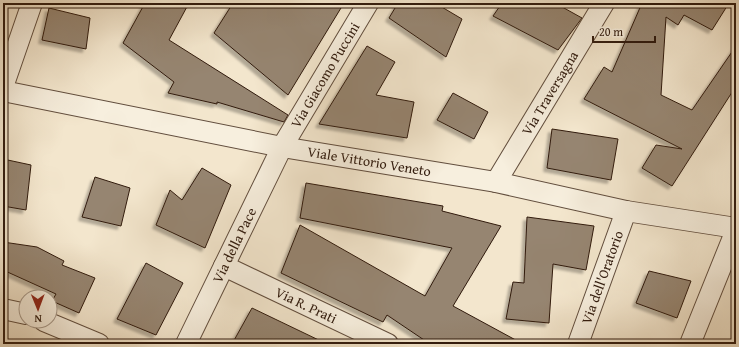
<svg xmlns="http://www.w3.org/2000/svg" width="739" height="347" viewBox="0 0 739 347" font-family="'Gentium Book Plus',serif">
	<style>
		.building { fill: #968571; stroke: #311b0e; filter: url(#shadow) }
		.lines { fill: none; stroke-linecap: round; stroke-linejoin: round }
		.minor-casing { stroke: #624e3e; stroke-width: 22 }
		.minor { stroke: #f7efde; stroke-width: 20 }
		.labels { text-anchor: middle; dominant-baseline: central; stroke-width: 3.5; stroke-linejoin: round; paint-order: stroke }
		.street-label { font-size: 14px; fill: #311b0e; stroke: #f7efde }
	</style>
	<defs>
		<filter id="shadow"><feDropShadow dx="-3.5" dy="3.5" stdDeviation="1" flood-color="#0004"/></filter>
	</defs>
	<rect width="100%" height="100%" fill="#f3e6cd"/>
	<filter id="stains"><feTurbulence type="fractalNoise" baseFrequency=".005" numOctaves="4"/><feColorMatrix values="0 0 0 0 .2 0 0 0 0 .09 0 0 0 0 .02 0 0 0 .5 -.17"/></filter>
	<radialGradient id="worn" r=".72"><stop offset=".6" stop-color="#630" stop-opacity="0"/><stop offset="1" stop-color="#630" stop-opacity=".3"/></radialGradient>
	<g class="building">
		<path d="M145,3H189L169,40L288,115L284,122L217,102V104L168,93L174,82L123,43Z"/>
		<path d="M233,3H344L288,95L214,33Z"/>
		<path d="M398,3H435L462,19L446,57L389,18Z"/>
		<path d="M502,3H555L582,18L558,50L493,16Z"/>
		<path d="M642,3H729L712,30L684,15L678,25L666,17L661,95L692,110L736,46V86L672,186L642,168L656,145L682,149L584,99L604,67L612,72Z"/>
		<path d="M49,8L90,18L86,49L42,40Z"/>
		<path d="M367,46L395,62L376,95L414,102L407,138L319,124Z"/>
		<path d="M453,93L488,112L474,139L437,120Z"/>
		<path d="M552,129L618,139L611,180L547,168Z"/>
		<path d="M3,159L31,165L26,210L3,206Z"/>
		<path d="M202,168L231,185L205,248L156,225L170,190L182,200Z"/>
		<path d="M95,177L130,188L121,226L82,217Z"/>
		<path d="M306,183L443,206L442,211L501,226L453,306L523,344H430L387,315L383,322L281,273L300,225L425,296L452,248L300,218Z"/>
		<path d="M527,217L594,226L586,270L553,264L549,323L506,319L513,282L524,283Z"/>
		<path d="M3,242L37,247L64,261L62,265L95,278L79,313L52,301L56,294L3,270Z"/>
		<path d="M146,263L183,283L156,335L117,319Z"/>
		<path d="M649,271L691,281L677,318L636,303Z"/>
		<path d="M252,308L327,344H232Z"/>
	</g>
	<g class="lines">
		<g class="minor-casing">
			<g id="minor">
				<path d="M3,87L32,3"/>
				<path id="s1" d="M3,91L282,147L496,182L626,211L736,228"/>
				<path id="s2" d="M496,182L604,3"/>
				<path id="s3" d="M224,266L388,344"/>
				<path d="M3,309L26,314"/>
				<path d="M44,321L99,344"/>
				<path id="s4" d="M186,344L282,147L368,3"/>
				<path id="s5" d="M578,344L626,211"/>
				<path d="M690,344L736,230"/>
			</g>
		</g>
		<use href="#minor" class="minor"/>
	</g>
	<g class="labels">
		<g class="street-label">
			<text stroke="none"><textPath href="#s4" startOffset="303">Via Giacomo Puccini</textPath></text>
			<text stroke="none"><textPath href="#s2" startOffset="104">Via Traversagna</textPath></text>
			<text stroke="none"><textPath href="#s1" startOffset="373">Viale Vittorio Veneto</textPath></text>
			<text stroke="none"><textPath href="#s4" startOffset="110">Via della Pace</textPath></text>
			<text stroke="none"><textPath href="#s5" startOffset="71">Via dell'Oratorio</textPath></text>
			<text stroke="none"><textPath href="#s3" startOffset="91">Via R. Prati</textPath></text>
		</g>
	</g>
	<rect width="739" height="347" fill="none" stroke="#f3e6cd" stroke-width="16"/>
	<rect x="4" y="4" width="731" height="339" fill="none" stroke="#311b0e" stroke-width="2"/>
	<rect x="8" y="8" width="723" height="331" fill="none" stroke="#311b0e"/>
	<g transform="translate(38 309) rotate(179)"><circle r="19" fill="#f7efde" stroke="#a89a8b"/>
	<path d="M0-3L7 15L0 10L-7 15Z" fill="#8f2418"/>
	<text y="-6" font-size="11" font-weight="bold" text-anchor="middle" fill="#311b0e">N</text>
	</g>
	<path d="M593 36v6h62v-6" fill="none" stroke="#311b0e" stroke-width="2"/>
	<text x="599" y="36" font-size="12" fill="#311b0e" stroke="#f7efde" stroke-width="3" paint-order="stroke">20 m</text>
	<rect width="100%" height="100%" filter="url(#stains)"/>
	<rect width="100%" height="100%" fill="url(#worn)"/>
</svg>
